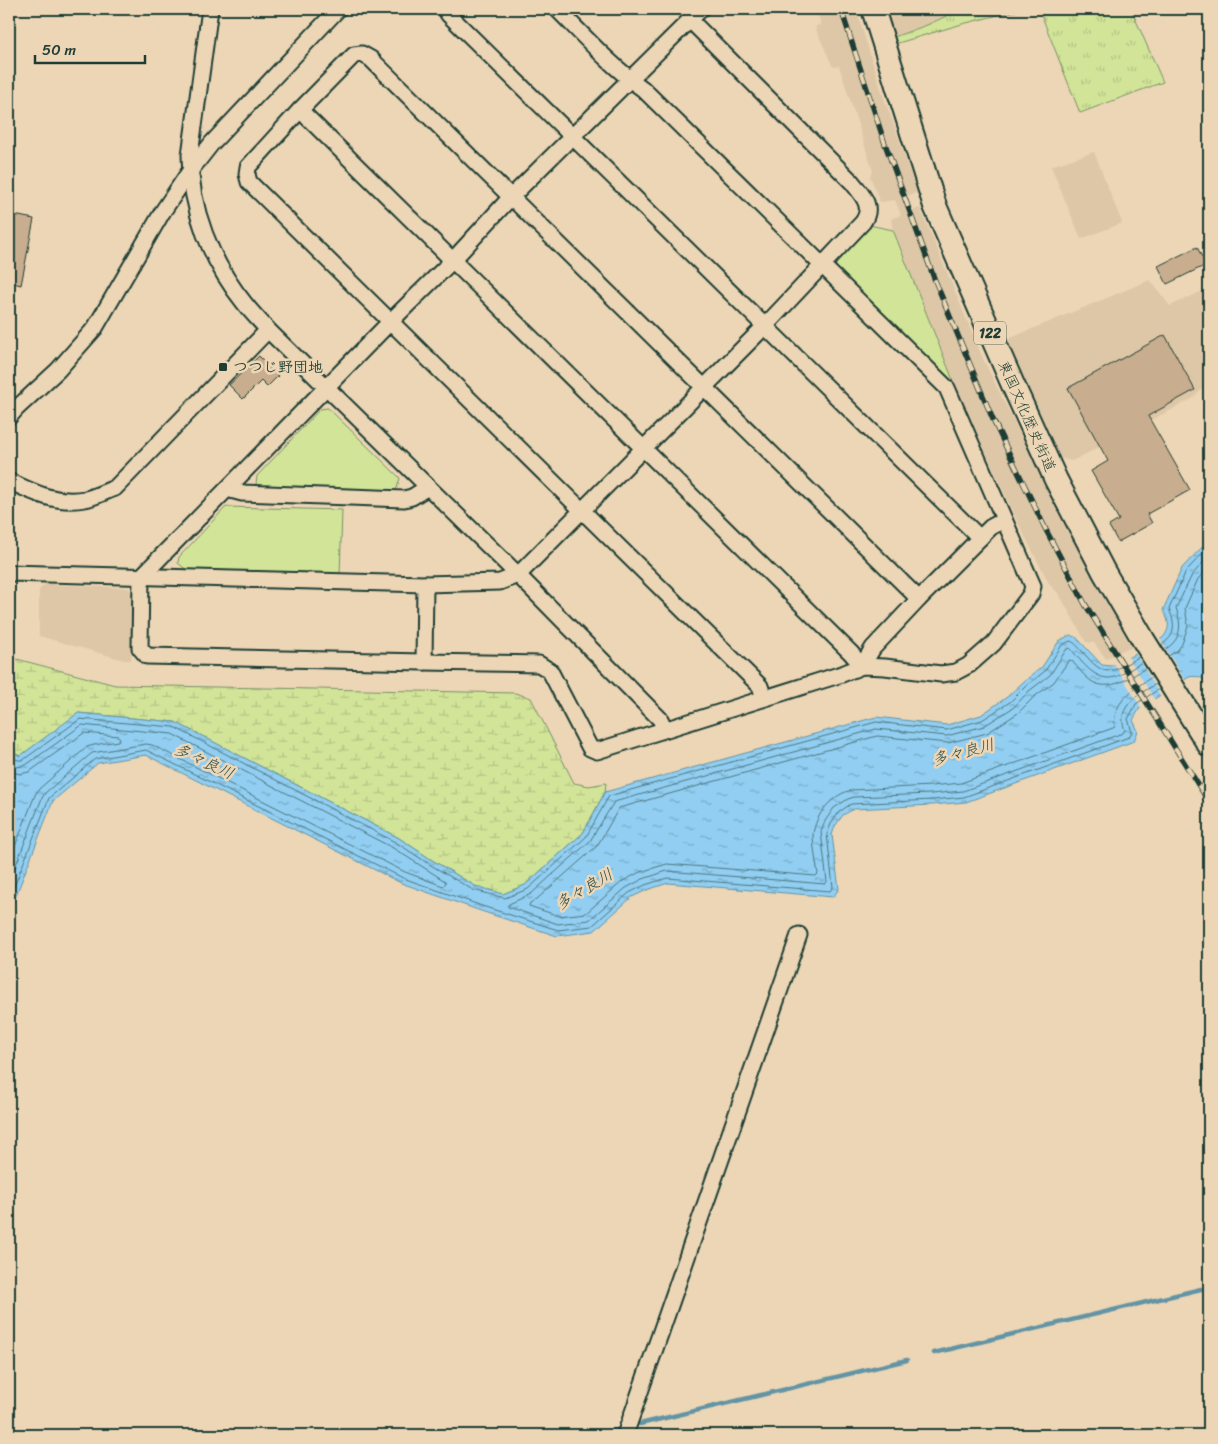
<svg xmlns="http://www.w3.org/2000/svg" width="1218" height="1444" viewBox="0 0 1218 1444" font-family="Sriracha,'Klee One',sans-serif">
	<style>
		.built { fill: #ddc7a7 }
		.grass { fill: url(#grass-tufts); stroke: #789066 }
		.wetland { fill: url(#wetland-marsh); stroke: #789066 }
		.park { fill: #d1e498; stroke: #789066 }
		.water { fill: url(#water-ripples); stroke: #6394a5 }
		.pier { fill: #ecd6b5 }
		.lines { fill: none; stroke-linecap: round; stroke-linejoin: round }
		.shore { stroke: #4d7780; stroke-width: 1 }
		.stream { stroke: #6394a5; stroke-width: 4.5 }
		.building { fill: #c8ad8e; stroke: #1f3d34 }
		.minor-casing { stroke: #1f3d34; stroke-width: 19 }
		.highway-casing { stroke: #1f3d34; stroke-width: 26 }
		.minor { stroke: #ecd6b5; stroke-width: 15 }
		.highway { stroke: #ecd6b5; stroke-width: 22 }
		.rail-casing { stroke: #1f3d34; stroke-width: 5.5 }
		.rail { stroke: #ecd6b5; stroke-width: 4; stroke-dasharray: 11; stroke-linecap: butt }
		.poi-dot { fill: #1f3d34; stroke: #ecd6b5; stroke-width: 2 }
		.labels { text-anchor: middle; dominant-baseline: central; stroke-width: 5; stroke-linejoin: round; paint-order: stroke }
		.shield { fill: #ecd6b5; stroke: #5c6b5b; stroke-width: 1 }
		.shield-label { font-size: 14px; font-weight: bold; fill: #1f3d34 }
		.poi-label { font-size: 15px; font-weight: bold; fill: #1f3d34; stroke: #ecd6b5; text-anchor: start }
		.street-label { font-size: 15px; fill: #1f3d34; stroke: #ecd6b5 }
		.water-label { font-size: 16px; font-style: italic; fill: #2a4c47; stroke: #ecd6b5 }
	</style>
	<defs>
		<pattern id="grass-tufts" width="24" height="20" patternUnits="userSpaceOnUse" patternTransform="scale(1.25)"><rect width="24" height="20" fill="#d1e498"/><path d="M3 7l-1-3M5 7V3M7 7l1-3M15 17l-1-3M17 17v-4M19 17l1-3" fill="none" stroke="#b3c484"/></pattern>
		<pattern id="wetland-marsh" width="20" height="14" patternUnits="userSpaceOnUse" patternTransform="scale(1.25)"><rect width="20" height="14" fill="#d1e498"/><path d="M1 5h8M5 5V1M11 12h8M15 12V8" fill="none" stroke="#b3c484"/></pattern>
		<pattern id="water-ripples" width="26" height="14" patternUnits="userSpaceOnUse" patternTransform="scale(1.25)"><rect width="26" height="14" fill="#91cef1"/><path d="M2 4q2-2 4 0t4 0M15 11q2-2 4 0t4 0" fill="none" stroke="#76a8c4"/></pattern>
	</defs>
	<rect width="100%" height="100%" fill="#ecd6b5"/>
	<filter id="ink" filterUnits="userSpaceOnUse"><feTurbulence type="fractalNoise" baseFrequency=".02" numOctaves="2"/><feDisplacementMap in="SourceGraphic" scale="10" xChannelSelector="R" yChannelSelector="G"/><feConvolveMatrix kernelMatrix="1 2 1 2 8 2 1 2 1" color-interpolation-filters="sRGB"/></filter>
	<g filter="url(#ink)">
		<g class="built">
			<path d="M816,9H856L884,98L898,136L917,193L905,196L911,211L920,208L984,361L1054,502L1091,574L1132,648L1125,649L1106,659L1094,643L1086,642L1059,594L1050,585L1014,515L953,379L893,230L891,219L901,215L895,200L880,202L870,176L873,171L839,66L833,67L815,27L821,24Z"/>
			<path d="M886,9H962L927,25L894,37Z"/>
			<path d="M1094,152L1122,223L1081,239L1051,166Z"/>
			<path d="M1150,280L1170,306L1209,288V382L1192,399L1072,461L1060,458L1006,340Z"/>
			<path d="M45,584L128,588L134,596L131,660H124L39,636V590Z"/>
		</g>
		<g class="grass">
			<path d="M962,9H1023L962,24L898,43L894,37L927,25Z"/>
			<path d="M1039,9H1131L1163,82L1080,113Z"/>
		</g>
		<path class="wetland" d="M9,657L115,685L515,693L531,698L574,783L589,786L606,783L605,792L583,833L525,885L503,894L475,886L432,860L399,838L175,722L79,713L20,756L9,751Z"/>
		<g class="park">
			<path d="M869,225L893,230L953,380L951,381L836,271V260Z"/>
			<path d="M328,408L400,478L397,488L394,491L258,487L256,484L257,476L320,409Z"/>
			<path d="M226,507L342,510L340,576L188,571L178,563L179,557Z"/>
		</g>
		<path class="water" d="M1209,540V684C1203,678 1198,675 1189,677L1140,708L1133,720L1138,731L1134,741L966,802L932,805L854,809L843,815L835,826L832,835L839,889L833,897L668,883L647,890L632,897L594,931L557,936L481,911L401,883L146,755L98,763L53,801L11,908L15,939L9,955V750L20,756L78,713L175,722L399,838L432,860L475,886L503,894L525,885L583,833L605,792L876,717L947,725L981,715L1007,697L1022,683L1042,667L1059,641L1070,635L1076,637L1102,665L1111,666C1120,662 1162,641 1165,635C1171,626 1168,619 1163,610L1182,568Z"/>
		<g class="pier">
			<path d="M1159,637L1186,682L1161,697L1134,651Z"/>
			<path d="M1127,655L1155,700L1142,709L1113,662Z"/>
		</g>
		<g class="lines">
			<g class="shore">
				<path d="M1161,645C1177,636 1175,623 1169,609L1186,571L1209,547"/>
				<path d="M1164,650C1182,640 1182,625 1176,608L1192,575L1209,556"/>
				<path d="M1168,656L1177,651L1182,644L1188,626L1185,608L1198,579L1209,567"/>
				<path d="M1142,662C1134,667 1124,674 1115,677C1096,683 1081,661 1071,649L1069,648L1066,650L1050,675L1029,691L1014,707L984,726L947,736L876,729L614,802L590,841L531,894L509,904L508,907L558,924L589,920L626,888L643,879L667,871L825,884L827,882L821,832L825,821L834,808L848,799L854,797L931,794L963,791L1123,733L1125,730C1115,707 1139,694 1156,684"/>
				<path d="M1146,668C1130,677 1110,693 1091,681C1084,676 1078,668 1072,661L1069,660L1054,682L1034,697L1018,713L987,733L948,743L877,736L619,808L597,846L537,899L530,903L529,906L559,916L586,913L623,881L640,872L667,864L816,876L818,874C816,861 813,847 813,835C815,814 833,794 852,790L931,786L961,783L1113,728L1115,727C1111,703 1134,688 1152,677"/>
				<path d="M9,756L18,760H23L80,719L174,727L397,843L429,864L473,890L505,898L528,889L586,837L609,796L876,722L947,730L982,720L1010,702L1025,687L1045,671L1062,645L1070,641C1075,642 1078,647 1082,651C1106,680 1109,673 1139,657"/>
				<path d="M9,763L18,767L26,765L82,725L172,734L393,848L445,881L446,883L443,886L405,872L152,745L146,744L92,753L45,793L42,798L9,883"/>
				<path d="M9,771L20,774L29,772L84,733L118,736L120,738L118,741L94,745L87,747L39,789L35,795L9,862"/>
				<path d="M9,900L49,798L95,759L146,750L403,878L482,906L558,930L592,926L629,893L645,885L667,878L830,891L833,887L827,834L831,824L839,812L851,804L932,800L964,797L1129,737L1132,732L1128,719L1136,704L1159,689"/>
			</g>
			<g class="stream">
				<path d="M1208,284H1209"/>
				<path d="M934,1353L1201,1289"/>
				<path d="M640,1424L907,1360"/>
				<path d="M594,1435L617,1430"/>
			</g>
		</g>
		<g class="building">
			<path d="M9,214L34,219L21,285L9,282Z"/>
			<path d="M1197,247L1206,265L1167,284L1158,266Z"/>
			<path d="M1165,335L1195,390L1148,416L1190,490L1147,514L1152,523L1118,542L1109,526L1119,520L1091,471L1108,461L1068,388Z"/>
			<path d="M259,356L278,376L267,387L261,381L243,399L229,385Z"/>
		</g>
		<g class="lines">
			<g class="minor-casing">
				<g id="minor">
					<path d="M210,9L190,155C190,209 211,262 245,304C252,313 261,322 268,330L518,575L660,719L665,729"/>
					<path d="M445,9L449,15L980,538"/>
					<path d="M557,9C585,37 611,66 643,89L947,388L1033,586L1031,594L994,643L969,665L956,672L941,674L885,667L862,666L842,674L597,751L590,748L550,671L539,664L424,662L147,656L140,648L141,577L390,322L453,260L510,198L701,9"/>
					<path d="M300,110L851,653L862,666L873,648L919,599L991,527L1004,520"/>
					<path d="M9,417L17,408L58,370L95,328L163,211L190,171L212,143L338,9"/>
					<path d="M9,481C34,493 56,504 85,499C95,497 106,491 115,488L268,330"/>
					<path d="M227,489L242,493L404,499L412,497L428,487"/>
					<path d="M9,573L425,584L500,582L518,575L765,326L863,222C874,206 862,195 852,182L690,20"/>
					<path d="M424,662L425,584"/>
					<path d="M764,698L760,686L249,182L247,174L248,167L300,110L354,55L362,54L371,59C553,240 737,419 919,599"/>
					<path d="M625,1435L799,935"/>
				</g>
			</g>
			<g class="highway-casing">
				<path id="highway" d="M873,9L935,206L1013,385L1056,480L1104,572L1144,641L1209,745"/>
			</g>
			<use href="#minor" class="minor"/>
			<use href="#highway" class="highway"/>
			<g class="rail-casing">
				<path id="rail" d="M841,9L884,141L934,278L994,422L1046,530L1085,604L1209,802"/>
			</g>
			<use href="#rail" class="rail"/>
		</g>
	</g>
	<rect class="poi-dot" x="218" y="362" width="10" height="10" rx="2.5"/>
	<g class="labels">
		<rect class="shield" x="974" y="321.5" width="32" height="23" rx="4"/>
		<g class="shield-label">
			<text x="990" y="333">122</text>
		</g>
		<g class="poi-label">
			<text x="233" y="367">つつじ野団地</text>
		</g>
		<g class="street-label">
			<text transform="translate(1027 416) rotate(66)">東国文化歴史街道</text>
		</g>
		<g class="water-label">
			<text transform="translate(963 752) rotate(-15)">多々良川</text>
			<text transform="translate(204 761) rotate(25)">多々良川</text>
			<text transform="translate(584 889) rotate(-31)">多々良川</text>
		</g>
	</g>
	<rect width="1218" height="1444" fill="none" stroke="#ecd6b5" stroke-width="30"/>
	<rect x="15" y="15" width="1188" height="1414" fill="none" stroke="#1f3d34" stroke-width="2" filter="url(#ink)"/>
	<path d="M35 55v8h110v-8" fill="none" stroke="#1f3d34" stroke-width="2.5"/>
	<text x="42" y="55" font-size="15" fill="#1f3d34" stroke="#ecd6b5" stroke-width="4" paint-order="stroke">50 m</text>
</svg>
